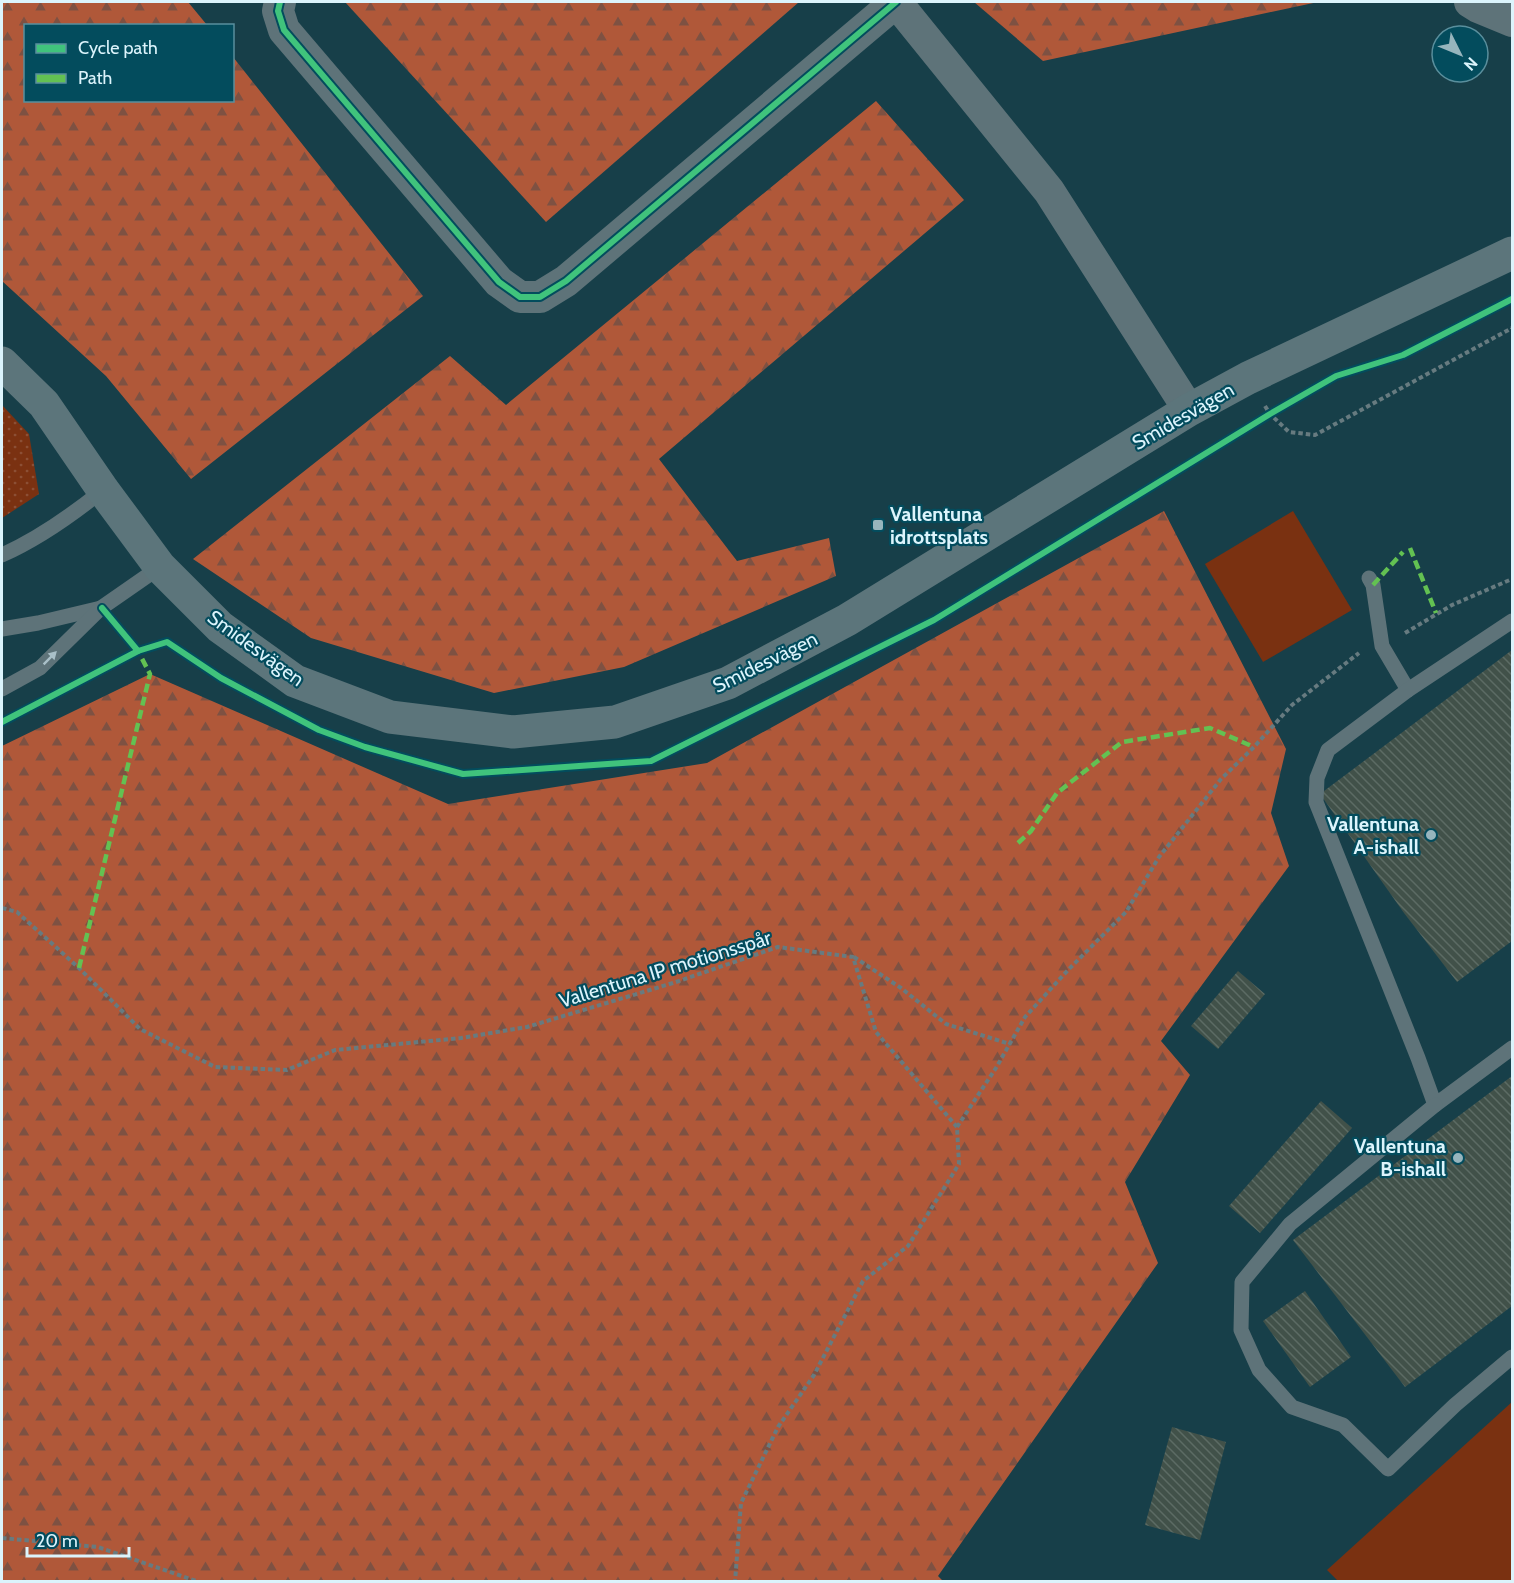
<svg xmlns="http://www.w3.org/2000/svg" width="1514" height="1583" viewBox="0 0 1514 1583" font-family="Cabin,sans-serif">
	<style>
		.grass { fill: url(#grass-dots) }
		.forest { fill: url(#forest-firs) }
		.pitch { fill: #7a3111 }
		.building { fill: url(#building-back-hatch) }
		.lines { fill: none; stroke-linecap: round; stroke-linejoin: round }
		.path { stroke: #677b80; stroke-width: 4; stroke-dasharray: 4.5 3; stroke-linecap: butt }
		.lane { stroke: #5e7379; stroke-width: 15 }
		.street { stroke: #5e7379; stroke-width: 32 }
		.secondary { stroke: #5c757b; stroke-width: 33 }
		.quiet { stroke: #63c152; stroke-width: 4.5; stroke-dasharray: 9 4.5; stroke-linecap: butt }
		.cycleway-casing { stroke: #034c5d; stroke-width: 10 }
		.cycleway { stroke: #40c37c; stroke-width: 6 }
		.oneway { fill: #aac0c8 }
		.poi-dot { fill: #97b5bd; stroke: #034c5d; stroke-width: 2 }
		.labels { text-anchor: middle; dominant-baseline: central; stroke-width: 4.5; stroke-linejoin: round; paint-order: stroke }
		.street-label { font-size: 20px; fill: #dcf4fc; stroke: #034c5d }
		.poi-label { font-size: 20px; font-weight: bold; fill: #dcf4fc; stroke: #034c5d; text-anchor: end }
	</style>
	<defs>
		<pattern id="grass-dots" width="8" height="8" patternUnits="userSpaceOnUse" patternTransform="scale(1.5)"><rect width="8" height="8" fill="#7a3111"/><path d="M2 2h.1M6 6h.1" fill="none" stroke="#8c4f35" stroke-width="1.8" stroke-linecap="round"/></pattern>
		<pattern id="forest-firs" width="22" height="20" patternUnits="userSpaceOnUse" patternTransform="scale(1.5)"><rect width="22" height="20" fill="#b05839"/><path d="M5 1l3.5 6h-7zM16 11l3.5 6h-7z" fill="#7e5142"/></pattern>
		<pattern id="building-back-hatch" width="6" height="6" patternUnits="userSpaceOnUse" patternTransform="scale(1.5)"><rect width="6" height="6" fill="#415149"/><path d="M-1 5l2 2M0 0l6 6M5-1l2 2" fill="none" stroke="#5c6b64"/></pattern>
	</defs>
	<rect width="100%" height="100%" fill="#173f49"/>
	<path class="grass" d="M2,405L29,434L39,494L2,518Z"/>
	<g class="forest">
		<path d="M2,2H188L207,25L26,26V100H232L233,57L423,296L191,479L106,376L2,281Z"/>
		<path d="M345,2H799L546,222Z"/>
		<path d="M974,2H1318L1043,61Z"/>
		<path d="M876,101L964,200L659,459L737,561L829,538L836,576L624,667L494,693L311,638L193,559L450,356L506,405Z"/>
		<path d="M1164,511L1286,749L1271,813L1289,866L1161,1041L1190,1075L1125,1182L1158,1263L938,1576L943,1581H2V746L150,674L448,804L707,763Z"/>
	</g>
	<g class="pitch">
		<path d="M1293,511L1352,610L1263,662L1205,564Z"/>
		<path d="M1512,1402V1581H1338L1327,1570Z"/>
	</g>
	<g class="building">
		<path d="M1512,650V941L1457,982L1404,913L1320,794Z"/>
		<path d="M1238,971L1265,994L1218,1049L1191,1026Z"/>
		<path d="M1512,1076V1306L1405,1387L1293,1240Z"/>
		<path d="M1321,1101L1352,1128L1260,1233L1229,1206Z"/>
		<path d="M1305,1291L1351,1357L1310,1387L1263,1321Z"/>
		<path d="M1172,1427L1226,1442L1200,1540L1145,1525Z"/>
	</g>
	<g class="lines">
		<g class="path">
			<path d="M1265,406L1270,414L1289,432L1315,435L1512,328V329"/>
			<path d="M1405,633L1452,605L1512,579"/>
			<path d="M2,908L17,912L79,968L140,1029L215,1067L287,1070L335,1050L461,1038L527,1027L673,983L778,947L853,957L876,1032L957,1127L959,1164L908,1246L863,1281L814,1375L778,1427L741,1503L735,1582"/>
			<path d="M854,957L901,988L946,1024L1010,1044"/>
			<path d="M957,1127L996,1068L1025,1017L1069,969L1126,912L1159,857L1221,779L1254,747L1292,705L1359,653"/>
			<path d="M2,1538L98,1547L199,1582"/>
		</g>
		<g class="lane">
			<path d="M2,555C38,539 72,515 103,490"/>
			<path d="M1369,578L1373,585L1382,646L1408,690"/>
			<path d="M1512,621L1408,690L1328,750L1317,778L1316,802L1418,1058L1435,1105L1512,1048"/>
			<path d="M2,629L38,623L101,608"/>
			<path d="M2,689L40,668L101,608L160,567"/>
			<path d="M1435,1105L1290,1224L1242,1282L1241,1330L1259,1370L1292,1407L1343,1425L1388,1469L1455,1405L1512,1357"/>
		</g>
		<g class="street">
			<path d="M280,2L278,11L284,30L499,282L520,297H540L566,281L896,2"/>
			<path d="M896,2L1049,191L1189,410"/>
			<path d="M1470,2L1478,7L1512,21"/>
		</g>
		<path class="secondary" d="M2,363L44,404L103,490L160,567L220,627L295,681L390,717L513,732L615,722L728,683L847,620L1189,410L1248,378L1512,253"/>
		<g class="quiet">
			<path d="M1410,548L1436,613"/>
			<path d="M1373,585L1403,552"/>
			<path d="M1018,843L1031,831L1057,793L1122,742L1210,728L1254,747"/>
			<path d="M79,968L150,674L138,651"/>
		</g>
		<g class="cycleway-casing">
			<g id="cycleway">
				<path d="M280,2L278,11L284,30L499,282L520,297H540L566,281L896,2"/>
				<path d="M102,608L138,651L167,642L221,678L319,730L365,747L463,774L651,761L934,620L1270,414L1336,376L1403,355L1512,299"/>
				<path d="M2,722L138,651"/>
			</g>
		</g>
		<use href="#cycleway" class="cycleway"/>
	</g>
	<defs><path id="oneway-solid" d="M-6-.8H1V-3.2L6.5 0L1 3.2V.8H-6Z" transform="scale(1.5)"/></defs>
	<use class="oneway" href="#oneway-solid" transform="translate(50 658) rotate(-45)"/>
	<g class="poi-dot">
		<rect x="872" y="519" width="12" height="12" rx="3"/>
		<circle cx="1431" cy="835" r="6"/>
		<circle cx="1458" cy="1158" r="6"/>
	</g>
	<g class="labels">
		<g class="street-label">
			<text transform="translate(1183 416) rotate(-30)">Smidesvägen</text>
			<text transform="translate(256 648) rotate(36)">Smidesvägen</text>
			<text transform="translate(765 662) rotate(-26)">Smidesvägen</text>
			<text transform="translate(665 969) rotate(-17)">Vallentuna IP motionsspår</text>
		</g>
		<g class="poi-label">
			<text x="890" y="514" text-anchor="start">Vallentuna<tspan x="890" dy="23">idrottsplats</tspan></text>
			<text x="1419" y="824">Vallentuna<tspan x="1419" dy="23">A-ishall</tspan></text>
			<text x="1446" y="1146">Vallentuna<tspan x="1446" dy="23">B-ishall</tspan></text>
		</g>
	</g>
	<rect width="1514" height="1583" fill="none" stroke="#dcf4fc" stroke-width="6"/>
	<rect x="24" y="24" width="210" height="78" fill="#034c5d" stroke="#5a8f9d" stroke-width="1.5"/>
	<rect x="36" y="44" width="30" height="9" fill="#40c37c" stroke="#5a8f9d" stroke-width="1.5"/>
	<text x="78" y="54" font-size="18" fill="#dcf4fc">Cycle path</text>
	<rect x="36" y="74" width="30" height="9" fill="#63c152" stroke="#5a8f9d" stroke-width="1.5"/>
	<text x="78" y="84" font-size="18" fill="#dcf4fc">Path</text>
	<g transform="translate(1460 54) rotate(133)"><circle r="28" fill="#034c5d" stroke="#5a8f9d" stroke-width="1.5"/>
	<path d="M0-4.5L10 22L0 15L-10 22Z" fill="#97b5bd"/>
	<text y="-9" font-size="16" font-weight="bold" text-anchor="middle" fill="#dcf4fc">N</text>
	</g>
	<path d="M27 1547v9h102v-9" fill="none" stroke="#dcf4fc" stroke-width="3"/>
	<text x="36" y="1547" font-size="18" fill="#dcf4fc" stroke="#034c5d" stroke-width="4.5" paint-order="stroke">20 m</text>
</svg>
